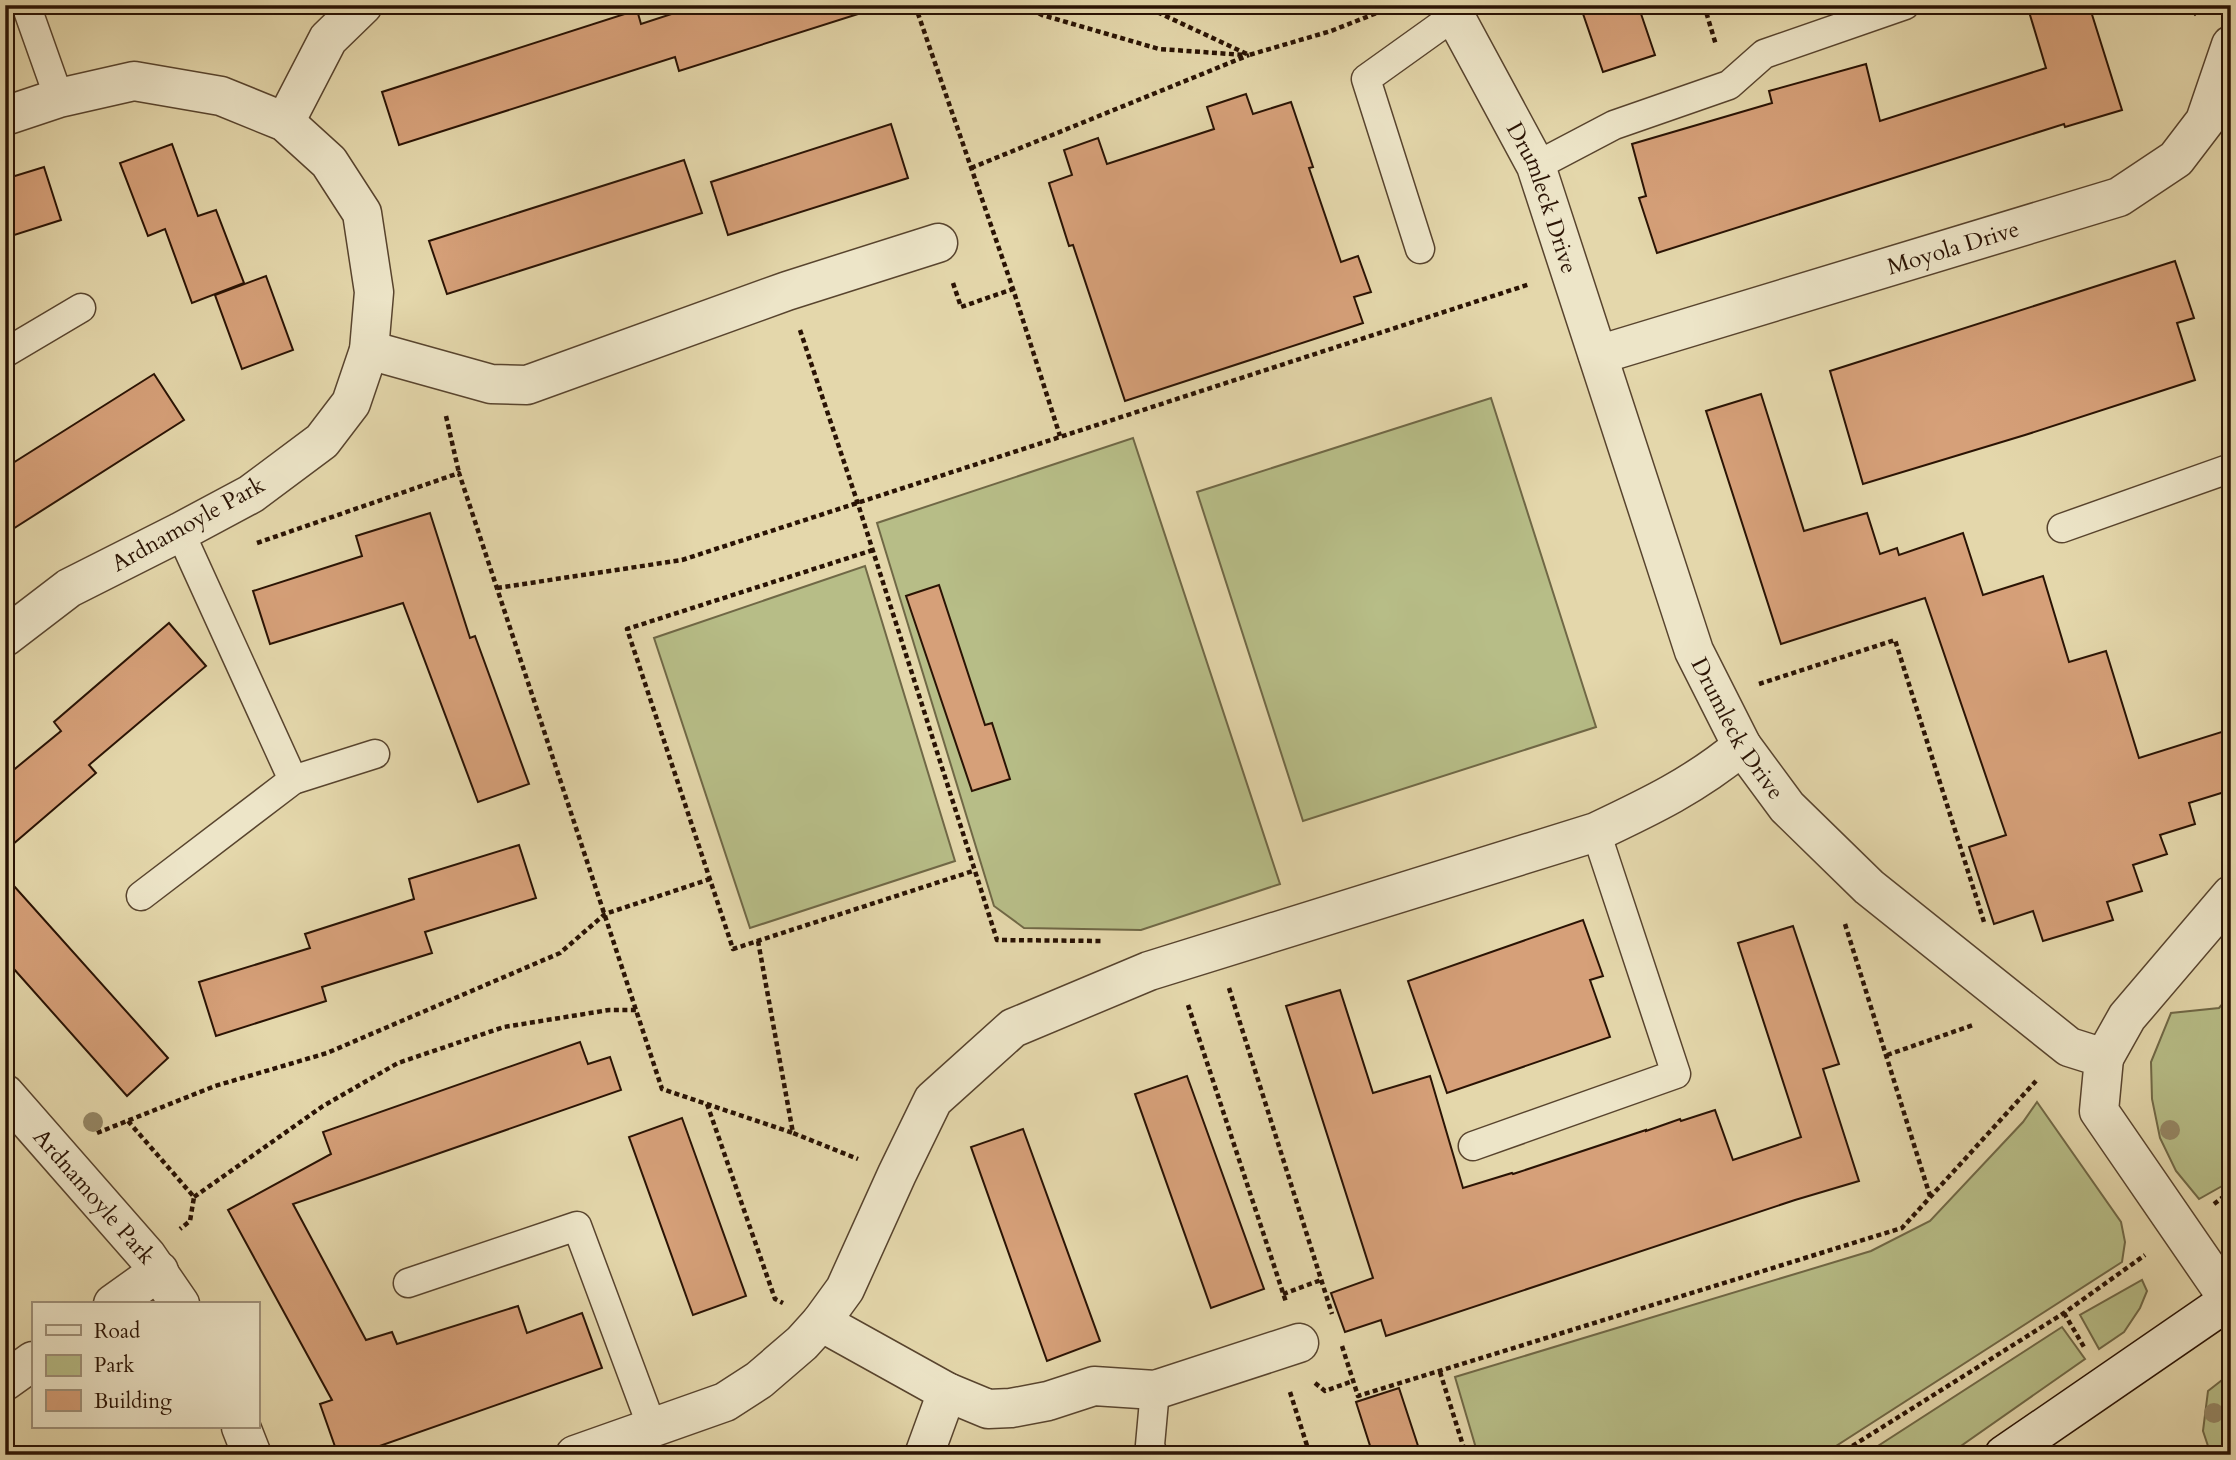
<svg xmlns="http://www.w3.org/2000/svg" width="2236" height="1460" viewBox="0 0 2236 1460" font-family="Cardo,serif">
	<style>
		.green { fill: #b7bd87; stroke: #706846; stroke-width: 2 }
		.building { fill: #d6a079; stroke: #2a1304; stroke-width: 2 }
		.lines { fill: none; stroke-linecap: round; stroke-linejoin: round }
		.lane-casing { stroke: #58442e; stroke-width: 31 }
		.street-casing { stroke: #58442e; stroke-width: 41 }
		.secondary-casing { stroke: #2a1304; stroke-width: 41 }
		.path { stroke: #2a1304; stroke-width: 4.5; stroke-dasharray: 5 3.5; stroke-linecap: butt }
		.lane { stroke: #ede5c8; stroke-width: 28 }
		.street { stroke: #ede5c8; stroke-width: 38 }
		.secondary { stroke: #ede5c8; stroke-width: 38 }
		.tree { fill: #958765 }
		.labels { text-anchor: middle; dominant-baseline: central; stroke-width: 6; stroke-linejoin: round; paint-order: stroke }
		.street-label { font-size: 23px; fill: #2a1304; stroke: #ede5c8 }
	</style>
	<rect width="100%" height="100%" fill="#e4d7ab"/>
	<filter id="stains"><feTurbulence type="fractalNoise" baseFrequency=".00286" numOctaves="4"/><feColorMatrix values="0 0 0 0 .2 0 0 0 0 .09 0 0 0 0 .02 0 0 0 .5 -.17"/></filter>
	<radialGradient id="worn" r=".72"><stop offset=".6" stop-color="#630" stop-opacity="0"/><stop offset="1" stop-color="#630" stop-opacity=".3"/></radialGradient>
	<g class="green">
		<path d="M1491,398L1596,727L1303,821L1197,492Z"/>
		<path d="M1133,438L1280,884L1141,930L1024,928L994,906L877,523Z"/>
		<path d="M865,566L955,861L750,928L654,638Z"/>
		<path d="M2231,994V1181L2199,1199L2176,1171L2160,1138L2152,1099L2151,1062L2171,1013L2219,1008Z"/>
		<path d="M2037,1102L2121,1222L2125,1242L2122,1262L1822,1455H1478L1455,1377L1871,1251L1930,1221L2023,1122Z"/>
		<path d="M2142,1280L2147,1291L2140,1308L2124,1332L2099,1349L2080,1315Z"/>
		<path d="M2062,1327L2085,1359L1948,1455H1864Z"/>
		<path d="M2231,1373V1455H2211L2203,1431L2208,1391Z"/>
	</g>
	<g class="building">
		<path d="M699,5H857L858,14L679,71L675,57L399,145L382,92L637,10L641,24Z"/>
		<path d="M1580,5H1638L1655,55L1603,72Z"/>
		<path d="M2027,5H2089L2122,110L2065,127L2064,124L1657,253L1639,198L1646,196L1632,144L1772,103L1769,91L1866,64L1880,121L2046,68Z"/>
		<path d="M1246,94L1253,114L1291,102L1313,167L1309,168L1341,262L1358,256L1371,292L1354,297L1363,323L1125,401L1073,245L1069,246L1049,183L1072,175L1064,150L1098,138L1107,164L1214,129L1207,107Z"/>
		<path d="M891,124L908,178L728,235L711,182Z"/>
		<path d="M172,144L198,216L216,210L244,283L192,303L165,229L148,236L120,163Z"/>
		<path d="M684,160L702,213L447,294L429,241Z"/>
		<path d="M44,167L61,220L5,238V179Z"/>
		<path d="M2175,261L2194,318L2177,323L2195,380L2025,435L1863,484L1830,371Z"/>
		<path d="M266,276L293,350L242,369L215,295Z"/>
		<path d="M154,374L184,420L5,534V468Z"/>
		<path d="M1761,394L1804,531L1867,513L1880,554L1897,548L1899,555L1963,533L1983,595L2043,576L2069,662L2106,651L2139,758L2231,729V790L2189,803L2195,824L2160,835L2167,854L2133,865L2142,891L2107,902L2113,920L2043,941L2033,911L1994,924L1969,847L2006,835L1925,598L1781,644L1706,411Z"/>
		<path d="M430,513L470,638L475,636L529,784L478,802L403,603L270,644L253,591L362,556L356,536Z"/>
		<path d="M939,585L985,725L992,723L1010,779L972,791L906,596Z"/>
		<path d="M169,623L206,666L89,765L96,773L5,851V777L61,731L54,722Z"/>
		<path d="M519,845L536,898L425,932L432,953L322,987L326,1001L216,1036L199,982L310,948L305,934L414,899L409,879Z"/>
		<path d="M5,876L168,1058L127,1096L5,959Z"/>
		<path d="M1583,920L1603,976L1590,980L1610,1037L1447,1093L1408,981Z"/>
		<path d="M1793,926L1839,1064L1823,1069L1859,1181L1795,1200L1386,1336L1381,1320L1345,1332L1331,1293L1373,1278L1286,1006L1340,990L1373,1093L1430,1076L1463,1188L1512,1173L1513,1174L1646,1130V1131L1680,1119L1681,1121L1715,1110L1733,1160L1801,1137L1738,943Z"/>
		<path d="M580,1042L588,1064L610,1057L621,1090L293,1204L366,1340L392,1332L397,1344L518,1306L527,1333L582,1313L602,1368L354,1455H338L320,1404L332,1400L228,1210L331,1154L323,1132Z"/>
		<path d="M1187,1076L1264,1289L1211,1308L1135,1094Z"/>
		<path d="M682,1118L746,1296L693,1315L629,1137Z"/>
		<path d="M1023,1129L1100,1341L1047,1361L971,1147Z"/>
		<path d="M1399,1388L1421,1455H1373L1356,1402Z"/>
	</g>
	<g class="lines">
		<g class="lane-casing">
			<g id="lane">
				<path d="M26,5L59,98"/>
				<path d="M1536,166L1614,125L1729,85L1764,54L1905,5"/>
				<path d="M1420,249L1366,79L1454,16"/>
				<path d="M5,353L81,308"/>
				<path d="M2062,528L2231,468"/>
				<path d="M180,532L293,780"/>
				<path d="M141,896L293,780L375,754"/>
				<path d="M1473,1146L1676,1074L1596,832"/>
				<path d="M408,1283L577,1226L652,1427"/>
				<path d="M1153,1455L1150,1445L1155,1390"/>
			</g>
		</g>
		<g class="street-casing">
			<g id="street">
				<path id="s1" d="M1449,5L1536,166L1694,651L1742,746L1787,807L1869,887L2069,1047L2104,1058L2099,1111L2229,1300"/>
				<path d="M5,116L59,98L134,81L221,96L285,122L329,162L362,213L374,292L369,350L351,403L322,441L251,494L180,532L69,588L5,637"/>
				<path d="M285,122L328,39L363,5"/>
				<path d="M369,350L491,384L527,385L787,291L938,243"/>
				<path id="s2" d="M1598,355L2119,197L2176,159L2205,121L2231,45"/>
				<path d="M2104,1058L2127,1017L2231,895"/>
				<path id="s3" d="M5,1094L147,1256L180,1304"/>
				<path d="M113,1304L159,1271"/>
				<path d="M821,1322L947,1392L988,1409L1011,1408L1048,1401L1094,1386L1155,1390L1299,1343"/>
				<path d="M5,1381L33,1361"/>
				<path d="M241,1427L252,1455"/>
				<path d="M575,1455L725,1402L759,1380L802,1343L821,1322L845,1289L897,1174L933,1100L1013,1028L1149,971L1596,832C1651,806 1695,785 1742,746"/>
				<path d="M924,1455L947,1392"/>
			</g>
		</g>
		<g class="secondary-casing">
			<path id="secondary" d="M2004,1455L2231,1299"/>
		</g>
		<g class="path">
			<path d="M915,5L1013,289L1060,436"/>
			<path d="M1024,5L1042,15L1159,49L1245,55"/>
			<path d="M1142,5L1249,55L1331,31L1397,5"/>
			<path d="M1704,5L1716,45"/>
			<path d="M2187,5L2199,17"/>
			<path d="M971,168L1249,55"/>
			<path d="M953,283L961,307L1013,289"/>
			<path d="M800,330L858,504L997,940L1103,941"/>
			<path d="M446,416L459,473"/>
			<path d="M257,543L459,473L662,1089L793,1133"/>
			<path d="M873,550L627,629L733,949L973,871"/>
			<path d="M497,588L682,560L1530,284"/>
			<path d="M1759,684L1895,640L1984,922"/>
			<path d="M1845,924L1930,1196"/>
			<path d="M758,941L793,1133L858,1159"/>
			<path d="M1229,988L1332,1314"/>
			<path d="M1188,1005L1286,1302"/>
			<path d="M1887,1055L1973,1025"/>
			<path d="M707,1104L775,1299L783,1303"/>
			<path d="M128,1121L194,1197L190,1221L180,1229"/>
			<path d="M97,1133L215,1086L327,1053L560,953L605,914L710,879"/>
			<path d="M194,1197L323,1106L398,1063L504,1027L609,1010H637"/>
			<path d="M2214,1204L2231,1191"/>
			<path d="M1283,1294L1321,1280"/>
			<path d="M2064,1313L2084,1347"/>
			<path d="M1342,1346L1358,1396L1902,1228L2036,1081"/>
			<path d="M1440,1372L1466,1455"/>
			<path d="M1315,1383L1325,1391L1353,1381"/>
			<path d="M1290,1392L1310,1455"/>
			<path d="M1838,1455L2064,1313L2145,1255"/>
		</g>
		<use href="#lane" class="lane"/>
		<use href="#street" class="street"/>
		<use href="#secondary" class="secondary"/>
	</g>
	<g class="tree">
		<circle cx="93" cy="1122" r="10"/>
		<circle cx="2170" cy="1130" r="10"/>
		<circle cx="2214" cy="1413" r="10"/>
	</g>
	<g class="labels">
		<g class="street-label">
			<text stroke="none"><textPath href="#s1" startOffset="215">Drumleck Drive</textPath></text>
			<text stroke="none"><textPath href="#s2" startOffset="371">Moyola Drive</textPath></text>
			<text transform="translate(188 524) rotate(-29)">Ardnamoyle Park</text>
			<text stroke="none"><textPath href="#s1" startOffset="782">Drumleck Drive</textPath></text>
			<text stroke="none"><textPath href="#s3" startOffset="136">Ardnamoyle Park</textPath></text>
		</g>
	</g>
	<rect width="2236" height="1460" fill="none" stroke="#e4d7ab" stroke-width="28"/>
	<rect x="7" y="7" width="2222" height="1446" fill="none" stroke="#2a1304" stroke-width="3.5"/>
	<rect x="14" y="14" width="2208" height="1432" fill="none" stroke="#2a1304" stroke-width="2"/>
	<rect x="32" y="1302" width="228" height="126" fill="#ede5c8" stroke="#9f917a" stroke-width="2"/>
	<rect x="46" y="1325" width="35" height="10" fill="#ede5c8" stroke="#9f917a" stroke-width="2"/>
	<text x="94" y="1338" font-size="21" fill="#2a1304">Road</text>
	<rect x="46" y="1355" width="35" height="21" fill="#b7bd87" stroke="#9f917a" stroke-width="2"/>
	<text x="94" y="1372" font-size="21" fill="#2a1304">Park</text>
	<rect x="46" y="1390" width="35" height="21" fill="#d6a079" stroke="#9f917a" stroke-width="2"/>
	<text x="94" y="1408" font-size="21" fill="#2a1304">Building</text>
	<rect width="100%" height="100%" filter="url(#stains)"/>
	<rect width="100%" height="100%" fill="url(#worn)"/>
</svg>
